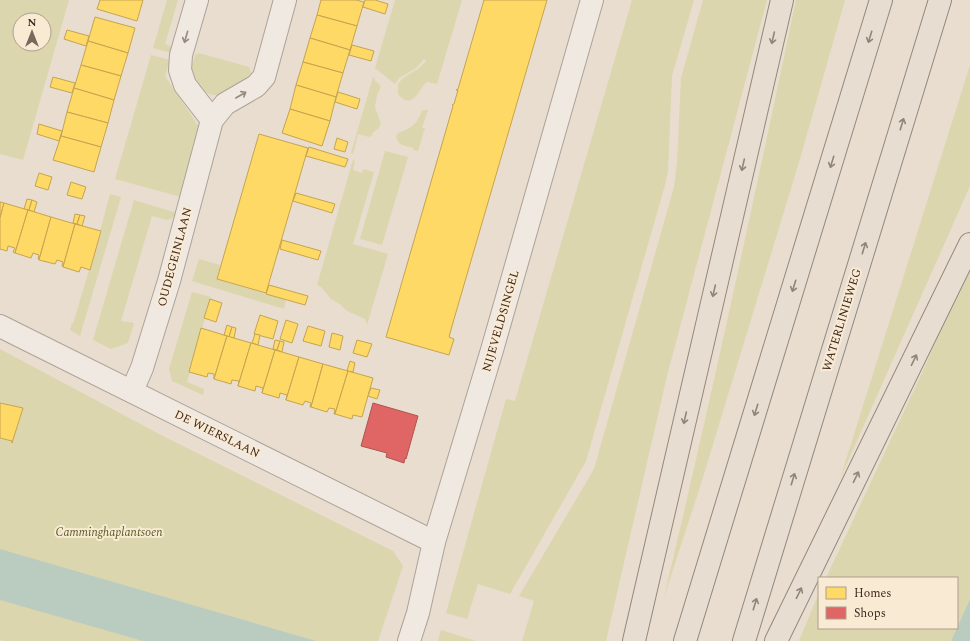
<svg xmlns="http://www.w3.org/2000/svg" width="970" height="641" viewBox="0 0 970 641" font-family="Spectral,serif">
	<style>
		.green { fill: #dcd6af; fill-rule: evenodd }
		.water { fill: #baccbf }
		.homes { fill: #ffd966; stroke: #c5a450 }
		.shops { fill: #e06666; stroke: #af5450 }
		.lines { fill: none; stroke-linecap: round; stroke-linejoin: round }
		.minor-casing { stroke: #ada297; stroke-width: 24 }
		.major-casing { stroke: #93887e; stroke-width: 24 }
		.minor { stroke: #efe9e1; stroke-width: 22 }
		.major { stroke: #e7ded1; stroke-width: 22 }
		.oneway { stroke: #968980 }
		.oneway2 { stroke: #928478 }
		.labels { text-anchor: middle; dominant-baseline: central; stroke-width: 4; stroke-linejoin: round; paint-order: stroke }
		.street-label { font-size: 12px; fill: #3e291e; stroke: #f9ead4 }
		.park-label { font-size: 12px; font-style: italic; fill: #555c22; stroke: #f9ead4 }
	</style>
	<rect width="100%" height="100%" fill="#e8ddce"/>
	<g class="green">
		<path d="M0,0H69L23,160L0,154ZM20,20H44V44H20Z"/>
		<path d="M167,0H178L165,44L172,47V53L153,48Z"/>
		<path d="M395,0H462L437,84L427,82C419,88 413,112 398,94V84L403,78L418,69L426,61L424,59L416,68L399,78L395,84L375,68Z"/>
		<path d="M632,0H694L672,76L668,171L665,185L586,461L510,594L478,584L467,619L446,613L506,399L515,401Z"/>
		<path d="M703,0H767L667,376L606,641H522L534,601L519,596L594,469L674,187L677,163L681,78Z"/>
		<path d="M796,0H845L800,159L700,487L664,597C711,399 754,200 796,0Z"/>
		<path d="M199,53L249,67L251,73L245,80L219,94C207,99 192,82 191,71C191,66 194,60 195,55Z"/>
		<path d="M151,55L170,60L165,76L199,127L181,197L115,179Z"/>
		<path d="M970,65V186L840,479Z"/>
		<path d="M373,77L375,78L374,80L379,84L381,87L377,95L375,107L381,124L378,129L372,133L373,135L369,137L358,134L353,154L351,153Z"/>
		<path d="M423,110H428L422,128H425L418,151L413,150L414,148C406,146 397,146 396,136C400,130 407,131 412,126C418,122 419,116 423,110Z"/>
		<path d="M385,151L408,157L382,245L360,239Z"/>
		<path d="M353,160L355,161L353,170L362,173L363,169L374,172L353,244L388,254L367,325L365,319L347,311L341,305L331,299L321,287L317,285Z"/>
		<path d="M110,194L121,197L80,336L70,330L72,323L73,324L89,270H90L102,231H100Z"/>
		<path d="M134,200L177,213L171,219L167,220L152,216L121,321L134,323L128,343L111,349L93,340Z"/>
		<path d="M199,259L220,265L217,279L286,300L284,309L192,281Z"/>
		<path d="M970,263V599L957,628V578H826L922,373Z"/>
		<path d="M192,292L211,297L187,382L204,389L203,395L172,381L169,369Z"/>
		<path d="M0,349L163,436L393,551L403,566L378,641H5L0,640Z"/>
		<path d="M819,593V628H957L951,641H799Z"/>
		<path d="M441,630L476,641H438Z"/>
	</g>
	<g class="water">
		<path d="M0,549L316,641H143L0,600Z"/>
		<path d="M970,599V641H951Z"/>
	</g>
	<g class="homes">
		<path d="M100,0H143L137,21L97,9Z"/>
		<path d="M321,0H356L364,2L357,26L317,15Z"/>
		<path d="M365,0H375L388,4L385,14L363,7Z"/>
		<path d="M484,0H547L452,326L449,337L454,339L449,355L386,337L453,106L452,105L454,104L458,90H456L458,89Z"/>
		<path d="M317,15L357,26L350,50L310,38Z"/>
		<path d="M95,17L135,28L128,53L88,41Z"/>
		<path d="M67,30L89,36L86,46L64,39Z"/>
		<path d="M310,38L350,50L343,73L303,62Z"/>
		<path d="M88,41L128,53L121,76L81,65Z"/>
		<path d="M352,45L374,51L371,61L349,55Z"/>
		<path d="M303,62L343,73L336,97L296,85Z"/>
		<path d="M81,65L121,76L114,100L74,88Z"/>
		<path d="M53,77L75,83L72,93L50,87Z"/>
		<path d="M296,85L336,97L330,121L290,109Z"/>
		<path d="M74,88L114,100L108,123L67,112Z"/>
		<path d="M338,92L360,99L357,109L335,102Z"/>
		<path d="M290,109L330,121L322,146L282,133Z"/>
		<path d="M67,112L108,123L101,147L61,136Z"/>
		<path d="M39,124L62,131L59,141L37,134Z"/>
		<path d="M259,134L308,148L266,293L217,279Z"/>
		<path d="M61,136L101,147L94,172L53,160Z"/>
		<path d="M337,138L348,142L345,152L334,149Z"/>
		<path d="M309,147L348,159L345,167L306,156Z"/>
		<path d="M39,173L52,177L48,190L35,186Z"/>
		<path d="M71,182L86,187L82,199L67,195Z"/>
		<path d="M296,193L335,204L332,213L293,201Z"/>
		<path d="M27,199L32,200L29,210L24,209Z"/>
		<path d="M32,200L37,202L34,212L29,210Z"/>
		<path d="M0,202L4,203L0,218Z"/>
		<path d="M4,203L28,210L15,253L13,252L15,248L8,246L7,251L0,249V218Z"/>
		<path d="M28,210L51,217L39,260L38,259L39,255L33,253L31,258L15,253Z"/>
		<path d="M75,214L80,215L77,224L73,223Z"/>
		<path d="M80,215L85,216L82,226L77,224Z"/>
		<path d="M51,217L75,224L63,267L62,266L63,262L57,260L55,264L39,260Z"/>
		<path d="M75,224L101,231L90,270L81,267L79,272L63,267Z"/>
		<path d="M282,240L321,251L318,260L280,249Z"/>
		<path d="M269,285L308,296L305,305L266,294Z"/>
		<path d="M210,299L222,303L216,322L204,318Z"/>
		<path d="M260,315L278,321L273,339L254,334Z"/>
		<path d="M286,320L298,324L292,343L280,339Z"/>
		<path d="M227,325L232,327L229,337L224,335Z"/>
		<path d="M308,326L325,331L321,346L303,341Z"/>
		<path d="M232,327L236,328L234,338L229,337Z"/>
		<path d="M201,328L227,336L214,379V374L208,373L207,377L189,372Z"/>
		<path d="M332,333L343,336L340,350L329,347Z"/>
		<path d="M255,334L260,335L258,345L252,343Z"/>
		<path d="M227,336L251,343L238,386L239,381L232,380L231,384L214,379Z"/>
		<path d="M275,340L280,341L277,350L273,349Z"/>
		<path d="M357,340L372,344L367,357L353,353Z"/>
		<path d="M280,341L284,342L282,352L277,350Z"/>
		<path d="M251,343L275,350L262,393L263,388L256,386L255,391L238,386Z"/>
		<path d="M275,350L299,357L286,400L287,395L280,393L279,398L262,393Z"/>
		<path d="M299,357L323,364L311,407H310L311,403L305,401L303,405L286,400Z"/>
		<path d="M350,361L355,363L353,372L347,371Z"/>
		<path d="M323,364L348,371L335,414H334L335,409L329,408L327,412L311,407Z"/>
		<path d="M348,371L373,378L362,417L353,415L352,419L335,414Z"/>
		<path d="M371,388L380,390L377,399L368,396Z"/>
		<path d="M0,403L23,408L12,443V441L0,438Z"/>
	</g>
	<path class="shops" d="M373,403L418,416L406,459L405,458L404,463L386,457L387,453L361,446Z"/>
	<g class="lines">
		<g class="minor-casing">
			<g id="minor">
				<path d="M197,0L181,55L180,70L185,85L212,120"/>
				<path d="M0,326L434,542"/>
				<path d="M132,391L142,368L169,281L212,120L225,104L256,86L264,77L285,0"/>
				<path d="M409,641L418,613L434,542L492,350L592,0"/>
			</g>
		</g>
		<g class="major-casing">
			<g id="major">
				<path d="M634,641L782,0"/>
				<path d="M685,641L881,0"/>
				<path d="M744,641L940,0"/>
				<path d="M776,641L970,244"/>
			</g>
		</g>
		<use href="#minor" class="minor"/>
		<use href="#major" class="major"/>
	</g>
	<defs><path id="oneway-shaft" d="M-6 0H5M1.5-3L5.5 0L1.5 3" fill="none" stroke-width="1.6" stroke-linecap="round" stroke-linejoin="round"/></defs>
	<g class="oneway">
		<use href="#oneway-shaft" transform="translate(186 37) rotate(106)"/>
		<use href="#oneway-shaft" transform="translate(241 95) rotate(-30)"/>
	</g>
	<g class="oneway2">
		<use href="#oneway-shaft" transform="translate(870 37) rotate(107)"/>
		<use href="#oneway-shaft" transform="translate(773 38) rotate(103)"/>
		<use href="#oneway-shaft" transform="translate(902 124) rotate(-73)"/>
		<use href="#oneway-shaft" transform="translate(832 162) rotate(107)"/>
		<use href="#oneway-shaft" transform="translate(743 165) rotate(103)"/>
		<use href="#oneway-shaft" transform="translate(864 248) rotate(-73)"/>
		<use href="#oneway-shaft" transform="translate(794 286) rotate(107)"/>
		<use href="#oneway-shaft" transform="translate(714 291) rotate(103)"/>
		<use href="#oneway-shaft" transform="translate(914 360) rotate(-64)"/>
		<use href="#oneway-shaft" transform="translate(756 410) rotate(107)"/>
		<use href="#oneway-shaft" transform="translate(685 418) rotate(103)"/>
		<use href="#oneway-shaft" transform="translate(856 477) rotate(-64)"/>
		<use href="#oneway-shaft" transform="translate(793 479) rotate(-73)"/>
		<use href="#oneway-shaft" transform="translate(799 593) rotate(-64)"/>
		<use href="#oneway-shaft" transform="translate(755 604) rotate(-73)"/>
	</g>
	<g class="labels">
		<g class="street-label">
			<text transform="translate(175 257) rotate(-75)">OUDEGEINLAAN</text>
			<text transform="translate(842 320) rotate(-73)">WATERLINIEWEG</text>
			<text transform="translate(501 321) rotate(-74)">NIJEVELDSINGEL</text>
			<text transform="translate(217 434) rotate(26)">DE WIERSLAAN</text>
		</g>
		<g class="park-label">
			<text x="109" y="532">Camminghaplantsoen</text>
		</g>
	</g>
	<rect x="818" y="577" width="140" height="52" fill="#f9ead4" stroke="#ae9d8b"/>
	<rect x="826" y="587" width="20" height="12" fill="#ffd966" stroke="#ae9d8b"/>
	<text x="854" y="597" font-size="12" fill="#3e291e">Homes</text>
	<rect x="826" y="607" width="20" height="12" fill="#e06666" stroke="#ae9d8b"/>
	<text x="854" y="617" font-size="12" fill="#3e291e">Shops</text>
	<g transform="translate(32 32)"><circle r="19" fill="#f9ead4" stroke="#ae9d8b"/>
	<path d="M0-3L7 15L0 10L-7 15Z" fill="#7a685c"/>
	<text y="-6" font-size="11" font-weight="bold" text-anchor="middle" fill="#3e291e">N</text>
	</g>
</svg>
